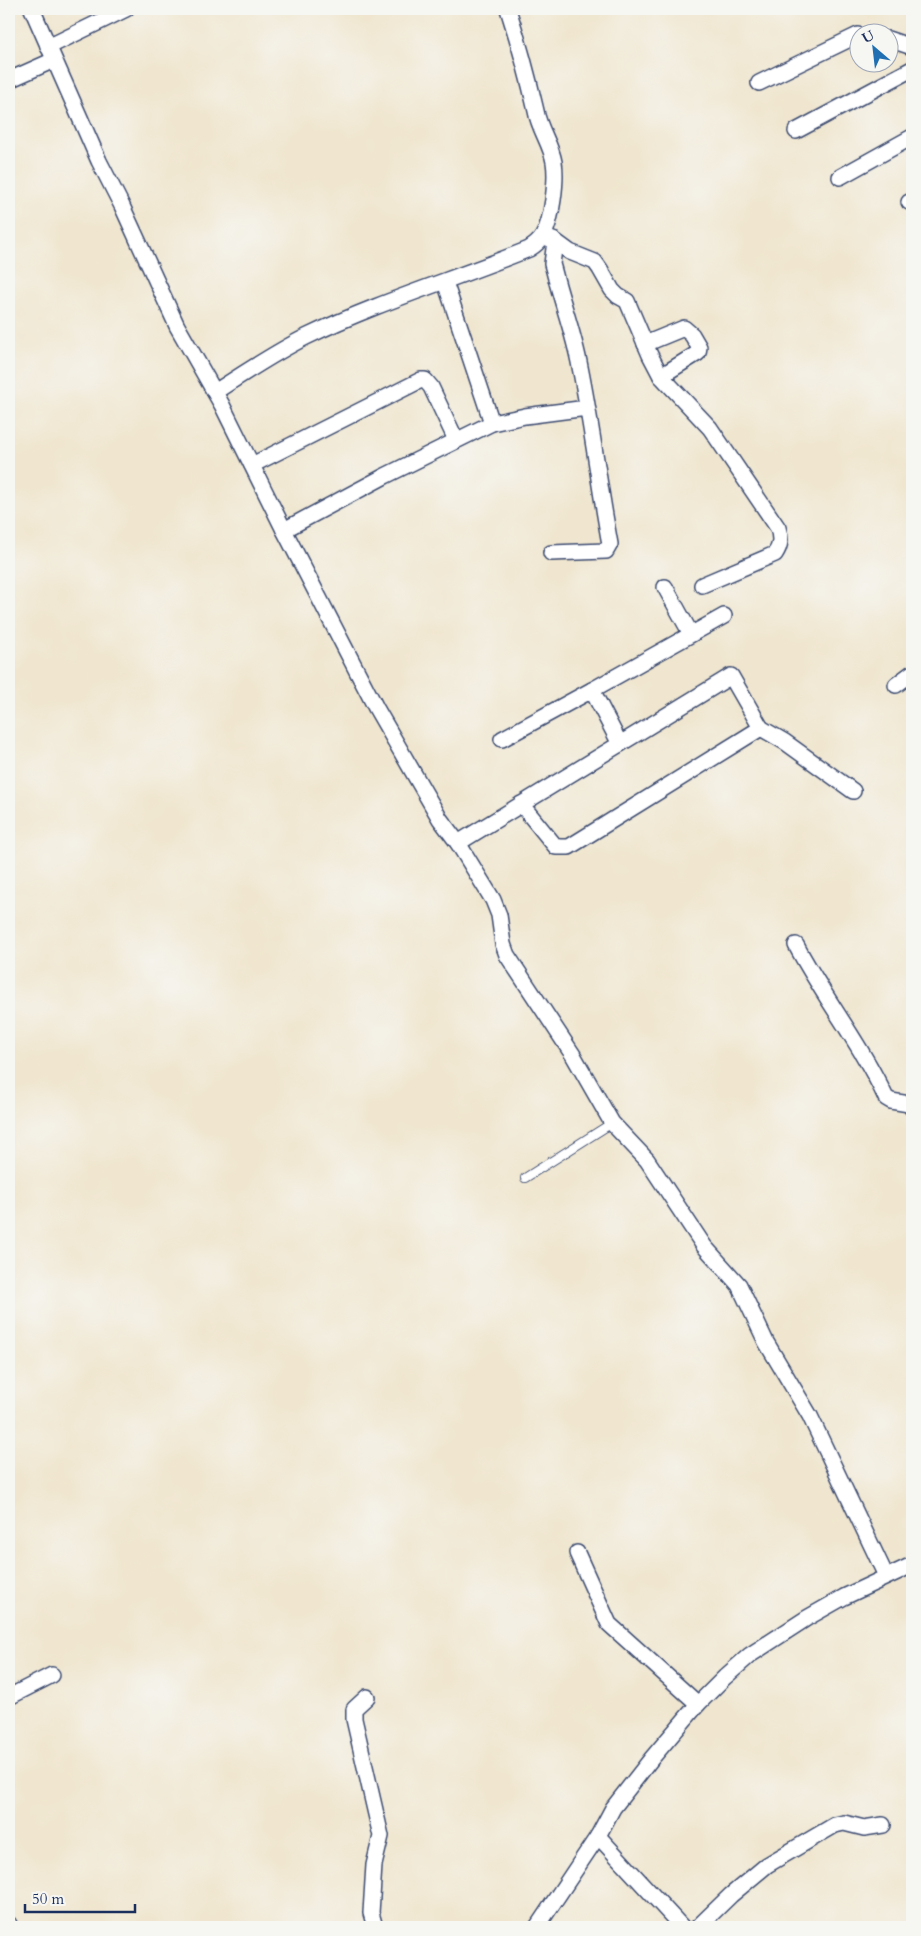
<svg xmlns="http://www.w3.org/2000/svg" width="921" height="1936" viewBox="0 0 921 1936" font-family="Cardo,serif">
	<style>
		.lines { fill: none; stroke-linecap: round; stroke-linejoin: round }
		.service-casing { stroke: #3b4a6f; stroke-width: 10 }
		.minor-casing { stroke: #3b4a6f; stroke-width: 18 }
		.service { stroke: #fff; stroke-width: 8 }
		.minor { stroke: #fff; stroke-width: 15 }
	</style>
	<rect width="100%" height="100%" fill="#f6f6f2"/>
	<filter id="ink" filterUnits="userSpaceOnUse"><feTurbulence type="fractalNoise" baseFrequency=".02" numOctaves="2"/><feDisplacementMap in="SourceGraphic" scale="10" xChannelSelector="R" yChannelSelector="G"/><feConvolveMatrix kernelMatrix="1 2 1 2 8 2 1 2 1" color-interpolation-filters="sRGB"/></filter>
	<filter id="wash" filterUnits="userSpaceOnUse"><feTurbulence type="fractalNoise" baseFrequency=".0096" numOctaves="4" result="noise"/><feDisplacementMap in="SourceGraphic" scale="20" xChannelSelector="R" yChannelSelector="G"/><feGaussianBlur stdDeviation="1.12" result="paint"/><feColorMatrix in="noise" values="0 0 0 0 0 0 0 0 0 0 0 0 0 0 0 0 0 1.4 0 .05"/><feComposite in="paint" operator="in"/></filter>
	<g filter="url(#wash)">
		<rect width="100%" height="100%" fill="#f0e6cf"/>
	</g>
	<g filter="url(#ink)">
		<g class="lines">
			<g class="service-casing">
				<path id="service" d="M525,1178L612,1123"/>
			</g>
			<g class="minor-casing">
				<g id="minor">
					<path d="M32,9L99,161L122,206L177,326L222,405L284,530L376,708L440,819L458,843L493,900L499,915L503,944L507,955L573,1055L612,1123L647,1160L704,1246L739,1285L766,1342L810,1416L886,1576"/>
					<path d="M888,39L912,47"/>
					<path d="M48,47L126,9"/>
					<path d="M9,80L54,60"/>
					<path d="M759,83L858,35"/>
					<path d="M796,131L912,69"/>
					<path d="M840,177L912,137"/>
					<path d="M909,202L912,201"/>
					<path d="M543,236L555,241L570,252L595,262L600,269L612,290L618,296L627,301L650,355L661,376L710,428L778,528C781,538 781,545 775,554L702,585"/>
					<path d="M445,282L492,423"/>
					<path d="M645,344L684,328L692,335L699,347L698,353L661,376"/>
					<path d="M215,392C244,373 274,353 306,337C378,302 455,279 529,249C534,246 539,242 543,236C552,220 557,180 554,162C551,144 539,129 536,111C528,76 519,43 508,9"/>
					<path d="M252,465L421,380H425L431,387L456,440"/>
					<path d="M284,530L385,476L492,423L525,416L587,408"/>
					<path d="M551,553L606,551L610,544C599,485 592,426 580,367C574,334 562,303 554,271L552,264L555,241"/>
					<path d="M665,587L691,634"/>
					<path d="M896,685L912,673"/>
					<path d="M592,690L724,616"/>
					<path d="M761,728L785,742L853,791"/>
					<path d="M502,739L592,690L620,744"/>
					<path d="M458,843L731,676L761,728L569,847H556L521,804"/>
					<path d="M796,945C824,998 861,1044 886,1098L891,1101L909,1104L912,1108"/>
					<path d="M577,1553L609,1624L698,1704"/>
					<path d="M9,1697L52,1675"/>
					<path d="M367,1697L354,1709V1719L381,1836L374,1865L371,1913L375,1927"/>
					<path d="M598,1836L682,1927"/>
					<path d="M9,1924L10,1927"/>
					<path d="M537,1927L598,1836L613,1808L652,1758L698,1704L725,1677L750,1655L807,1618L844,1597L912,1565"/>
					<path d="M698,1927L731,1895L767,1865L835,1825L844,1823L864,1828L883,1825"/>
				</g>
			</g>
			<use href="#service" class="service"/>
			<use href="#minor" class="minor"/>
		</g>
	</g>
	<rect width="921" height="1936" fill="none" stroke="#f6f6f2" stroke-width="30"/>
	<g transform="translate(874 48) rotate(332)"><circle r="24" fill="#f6f6f2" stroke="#9ea6b7"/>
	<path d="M0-4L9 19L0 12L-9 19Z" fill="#1f6fb2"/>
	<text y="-8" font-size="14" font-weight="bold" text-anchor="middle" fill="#1b2f5e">U</text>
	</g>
	<path d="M25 1904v8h110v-8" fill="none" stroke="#1b2f5e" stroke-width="2.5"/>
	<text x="32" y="1904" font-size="15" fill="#1b2f5e" stroke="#f6f6f2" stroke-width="4" paint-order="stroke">50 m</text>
</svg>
